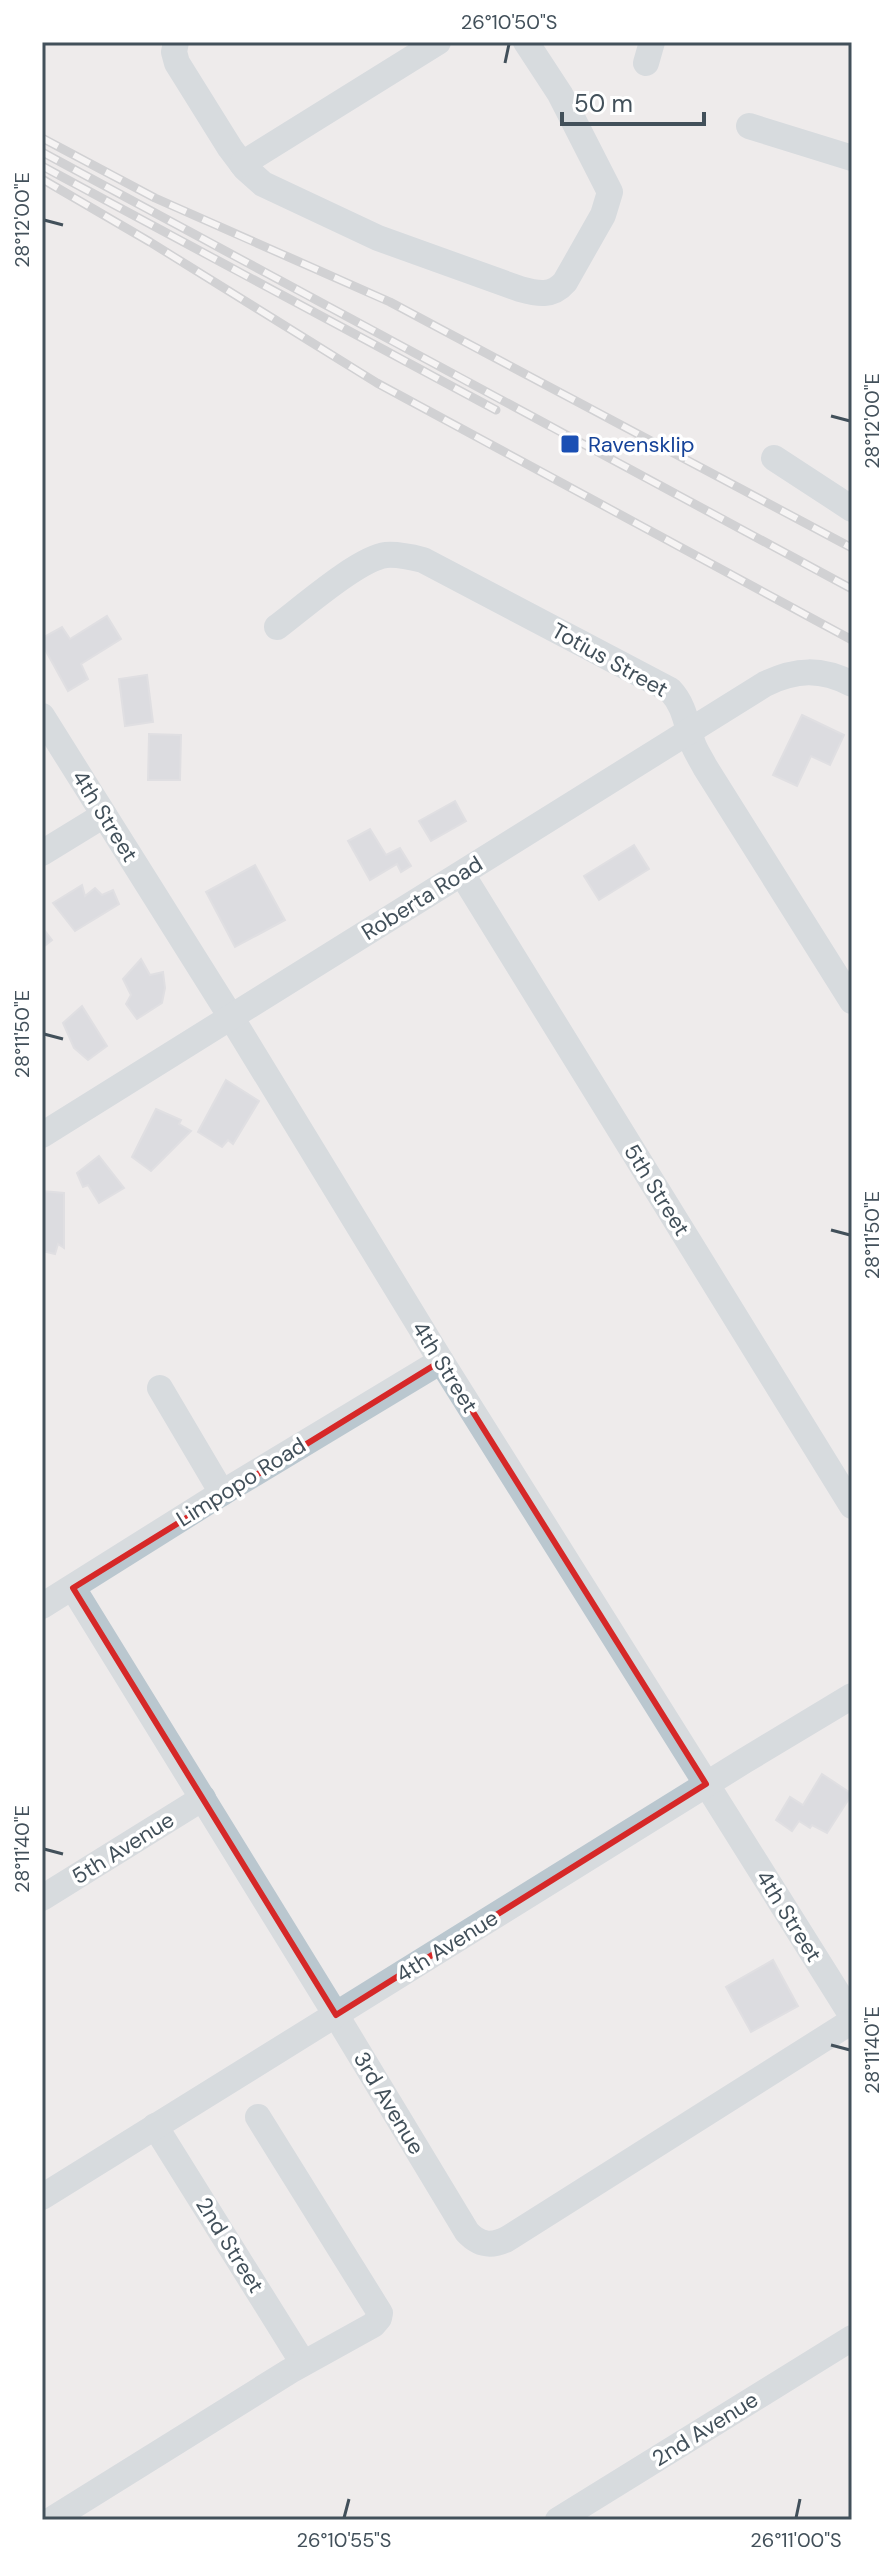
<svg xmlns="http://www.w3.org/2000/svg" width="894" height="2562" viewBox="0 0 894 2562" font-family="'DM Sans',sans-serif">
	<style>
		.building { fill: #c6cad2; stroke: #ced1d8; stroke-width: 2 }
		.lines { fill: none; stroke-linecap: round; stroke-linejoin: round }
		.minor { stroke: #bac7cf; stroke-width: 26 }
		.rail-casing { stroke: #adb1b6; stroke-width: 9 }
		.rail { stroke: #fff; stroke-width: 6; stroke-dasharray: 18; stroke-linecap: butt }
		.marked { fill: none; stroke: #d62828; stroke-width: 6; stroke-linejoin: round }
		.ticks { fill: none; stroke: #42505a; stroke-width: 3 }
		.transit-dot { fill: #1a4fb4; stroke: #fff; stroke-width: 3 }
		.labels { text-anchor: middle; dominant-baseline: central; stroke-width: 7; stroke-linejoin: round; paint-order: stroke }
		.transit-label { font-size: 22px; fill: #164399; stroke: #fff; text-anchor: start }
		.street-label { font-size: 22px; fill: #42505a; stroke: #fff }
		.neatline { fill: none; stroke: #42505a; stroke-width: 3 }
		.ticks-label { font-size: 20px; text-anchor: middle; fill: #42505a }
	</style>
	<rect width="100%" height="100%" fill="#eeebeb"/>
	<g class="building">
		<path d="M107,616L121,639L81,664L88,679L68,691L42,644V638L62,627L70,639Z"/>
		<path d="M147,675L153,722L125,726L119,679Z"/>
		<path d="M802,715L844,735L830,765L811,756L797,786L773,775Z"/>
		<path d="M149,734L181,735L180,780H148Z"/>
		<path d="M455,801L466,821L431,841L419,821Z"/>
		<path d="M370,829L386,855L400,848L411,866L401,872L397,864L370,880L348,841Z"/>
		<path d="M634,845L649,869L599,900L584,876Z"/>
		<path d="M255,865L285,920L235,947L206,892Z"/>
		<path d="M82,885L85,896L95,888L102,895L113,890L119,904L75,931L53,903Z"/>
		<path d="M42,927L52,940L42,948Z"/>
		<path d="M141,959L150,975L163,972L165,988L162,1003L137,1019L126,1004L131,995L123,979Z"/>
		<path d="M82,1006L107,1046L88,1060L74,1048L63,1023Z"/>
		<path d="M226,1080L259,1101L233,1144L228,1140L222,1147L198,1132Z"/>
		<path d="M156,1109L181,1120L179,1124L191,1131L151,1171L132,1157Z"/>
		<path d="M99,1156L124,1188L99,1203L88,1185L83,1187L77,1173Z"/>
		<path d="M42,1191L64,1193V1248L58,1244L55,1254L42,1251Z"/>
		<path d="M822,1774L852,1794L827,1833L812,1825L810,1828L799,1821L792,1831L776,1820L790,1797L803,1805Z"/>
		<path d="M773,1960L798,2006L751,2032L726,1987Z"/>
	</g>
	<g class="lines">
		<g class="minor">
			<path d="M176,42L174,52L177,63L230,148L245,168L263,184L378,238L520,289C538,294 552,297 565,282L603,215L610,192L560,94L526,42"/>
			<path d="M646,63L652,42"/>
			<path d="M749,126L852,158"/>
			<path d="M242,164L438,42"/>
			<path d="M774,458L852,509"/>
			<path d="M277,627C301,609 359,558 386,555C398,554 411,557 423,560L670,690C685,706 686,724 693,744C696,752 701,759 705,767L852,1001"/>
			<path d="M42,716L231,1017L441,1361L852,2016"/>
			<path d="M42,853L104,815"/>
			<path d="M462,874L852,1506"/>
			<path d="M42,1135L765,684C796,669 821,668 852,684"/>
			<path d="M160,1388L222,1493"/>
			<path d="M73,1588L336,2015L467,2232C479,2245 491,2247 507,2239L852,2021"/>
			<path d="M42,1606L222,1493L441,1361"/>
			<path d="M42,1898L203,1798"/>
			<path d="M155,2126L303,2363"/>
			<path d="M42,2197L744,1761L852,1696"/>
			<path d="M51,2520L290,2371L373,2325L379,2318L380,2313L258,2117"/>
			<path d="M558,2520L852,2338"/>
		</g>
		<g class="rail-casing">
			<g id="rail">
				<path d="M42,138L155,198L390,302L852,548"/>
				<path d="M42,152L852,589"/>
				<path d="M42,166L496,410"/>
				<path d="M42,179L150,242L377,383L852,640"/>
			</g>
		</g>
		<use href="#rail" class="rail"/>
	</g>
	<path d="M0 0H894V2562H0ZM441,1361L706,1784L336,2015L73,1588Z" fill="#eeebeb" fill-opacity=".55" fill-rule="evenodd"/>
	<path class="marked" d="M441,1361L706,1784L336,2015L73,1588Z"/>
	<path class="ticks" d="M505,63L509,44M44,220L63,225M831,416L850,421M44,1034L63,1039M831,1230L850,1235M44,1849L63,1854M831,2045L850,2050M344,2518L349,2499M796,2518L800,2499"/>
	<rect class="transit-dot" x="560" y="434" width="20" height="20" rx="4"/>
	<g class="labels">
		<g class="transit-label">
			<text x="588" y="444">Ravensklip</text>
		</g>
		<g class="street-label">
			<text transform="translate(610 660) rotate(29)">Totius Street</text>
			<text transform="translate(105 816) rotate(58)">4th Street</text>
			<text transform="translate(422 898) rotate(-32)">Roberta Road</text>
			<text transform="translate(657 1190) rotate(58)">5th Street</text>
			<text transform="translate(445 1367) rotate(58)">4th Street</text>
			<text transform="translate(241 1482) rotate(-32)">Limpopo Road</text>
			<text transform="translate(123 1848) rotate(-32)">5th Avenue</text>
			<text transform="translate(789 1916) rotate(58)">4th Street</text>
			<text transform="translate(447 1946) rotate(-32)">4th Avenue</text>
			<text transform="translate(389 2103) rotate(59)">3rd Avenue</text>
			<text transform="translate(230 2245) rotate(58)">2nd Street</text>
			<text transform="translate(705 2429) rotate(-32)">2nd Avenue</text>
		</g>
	</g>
	<rect width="894" height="2562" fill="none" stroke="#ffffff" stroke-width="88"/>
	<path d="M562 112v12h142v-12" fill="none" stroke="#42505a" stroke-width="4"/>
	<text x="574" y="112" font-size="24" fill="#42505a" stroke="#ffffff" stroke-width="6" paint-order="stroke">50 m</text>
	<rect x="44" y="44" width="806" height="2474" class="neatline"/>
	<g class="ticks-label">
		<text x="509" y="29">26°10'50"S</text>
		<text transform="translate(22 220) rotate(-90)" y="7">28°12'00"E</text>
		<text transform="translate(872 421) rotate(-90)" y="7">28°12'00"E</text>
		<text transform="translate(22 1034) rotate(-90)" y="7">28°11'50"E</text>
		<text transform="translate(872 1235) rotate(-90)" y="7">28°11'50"E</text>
		<text transform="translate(22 1849) rotate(-90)" y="7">28°11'40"E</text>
		<text transform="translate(872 2050) rotate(-90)" y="7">28°11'40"E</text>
		<text x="344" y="2547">26°10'55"S</text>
		<text x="796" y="2547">26°11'00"S</text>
	</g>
</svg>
